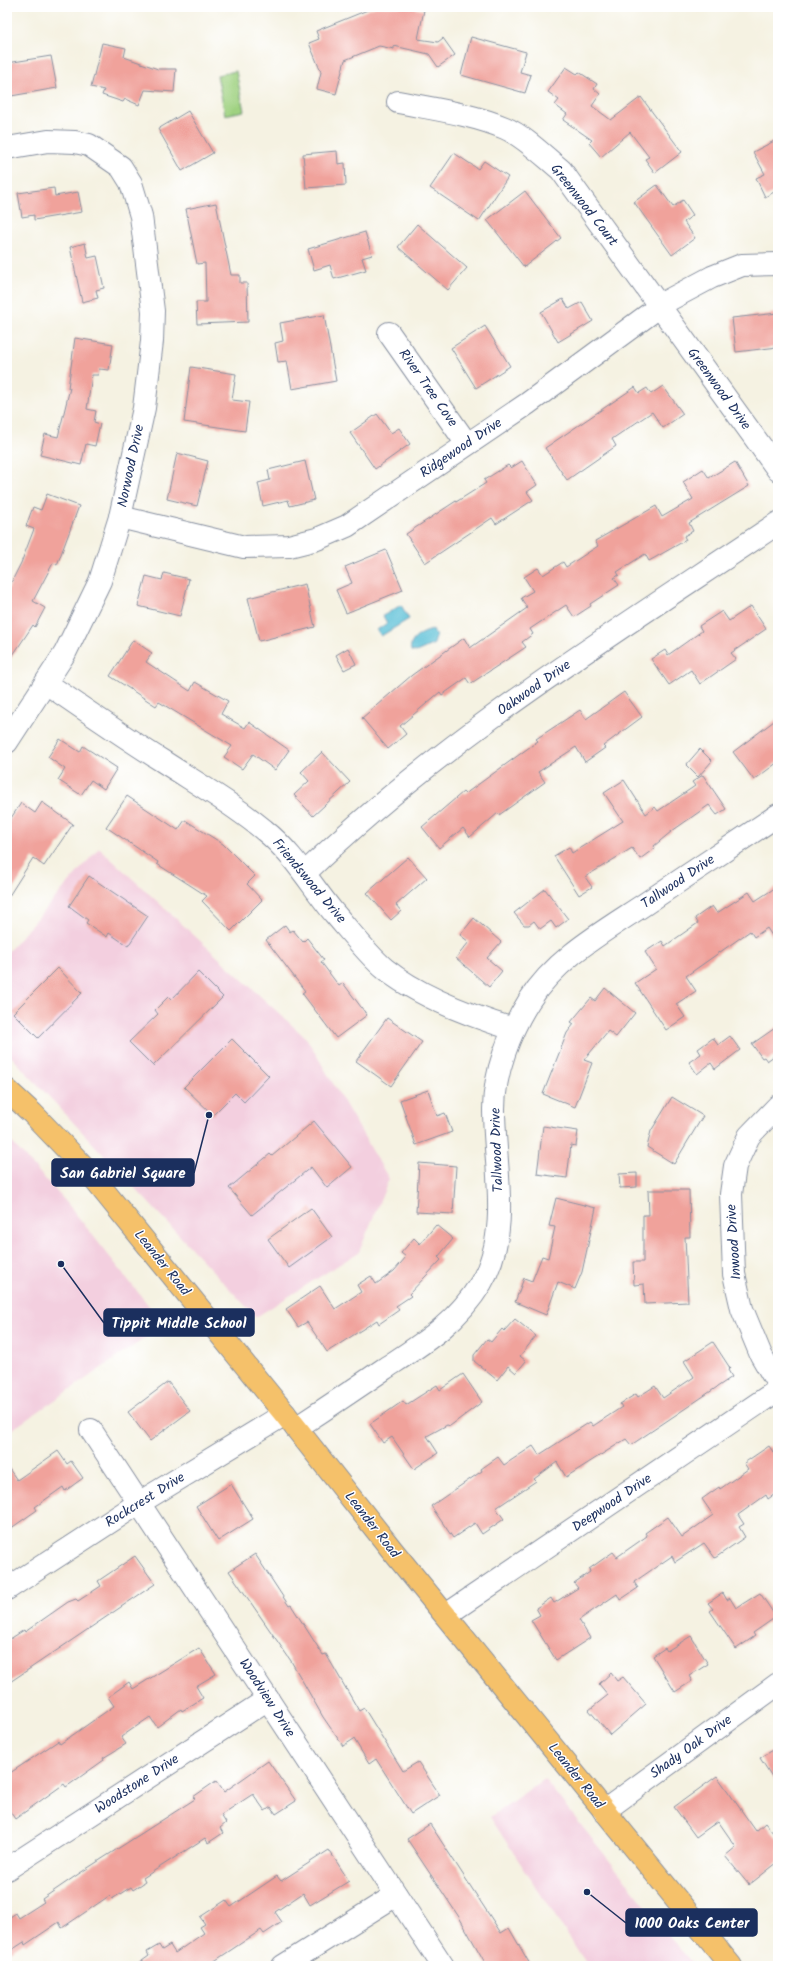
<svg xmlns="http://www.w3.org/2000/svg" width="785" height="1973" viewBox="0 0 785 1973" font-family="Kalam,sans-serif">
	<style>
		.built { fill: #f3cfdf }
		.green { fill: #9fd180; stroke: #5d806f }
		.water { fill: #58bfd6; stroke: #3a779a }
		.building { fill: #f0a29b }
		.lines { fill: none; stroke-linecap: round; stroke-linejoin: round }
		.minor-casing { stroke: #8890a0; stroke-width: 24 }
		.major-casing { stroke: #8890a0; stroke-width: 24 }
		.minor { stroke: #fff; stroke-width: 22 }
		.major { stroke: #f5c16b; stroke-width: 22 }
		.labels { text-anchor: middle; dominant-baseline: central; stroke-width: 3; stroke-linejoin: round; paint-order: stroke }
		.street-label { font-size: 14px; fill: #1b2f5e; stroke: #fff }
		.leader { fill: none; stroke: #1b2f5e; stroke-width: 1.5 }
		.callout-dot { fill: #1b2f5e; stroke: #fff; stroke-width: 1.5 }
		.callout { fill: #1b2f5e; stroke: #1b2f5e; stroke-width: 1.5 }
		.callout-label { font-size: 15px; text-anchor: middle; font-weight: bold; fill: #fff }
	</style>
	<rect width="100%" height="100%" fill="#fff"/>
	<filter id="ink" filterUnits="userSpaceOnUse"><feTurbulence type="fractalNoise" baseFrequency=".025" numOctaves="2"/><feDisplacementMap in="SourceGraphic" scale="8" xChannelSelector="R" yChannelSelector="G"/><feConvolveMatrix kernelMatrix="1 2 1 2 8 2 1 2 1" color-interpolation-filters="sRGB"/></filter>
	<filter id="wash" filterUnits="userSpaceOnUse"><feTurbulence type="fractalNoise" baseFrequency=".012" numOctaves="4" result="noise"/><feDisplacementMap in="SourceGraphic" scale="16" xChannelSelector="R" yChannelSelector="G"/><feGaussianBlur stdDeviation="0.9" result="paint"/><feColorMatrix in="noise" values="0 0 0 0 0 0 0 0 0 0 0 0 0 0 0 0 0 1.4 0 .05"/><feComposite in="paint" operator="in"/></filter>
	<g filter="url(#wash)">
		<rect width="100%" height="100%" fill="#f5f2e2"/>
		<g class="built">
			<path d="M99,848L307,1039L389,1179L359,1252L256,1317L7,1052V953Z"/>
			<path d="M7,1137L67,1203L164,1325L7,1433Z"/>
			<path d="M544,1779L694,1966H588L490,1817Z"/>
		</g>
		<path class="green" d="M236,71L244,111L225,115L217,75Z"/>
		<g class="water">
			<path d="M401,605L409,619L381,636L377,630L387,623L383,616Z"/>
			<path d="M433,630L436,637L434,644L416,652L411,651C408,639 423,632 433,630Z"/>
		</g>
		<g id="blocks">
			<g class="building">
				<path d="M375,7H407L424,10L418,39L438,42L443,38L455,55L438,67L429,54L394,46V49L379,46L345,60L336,94L317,89L321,72L309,43L319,39L316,31Z"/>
				<path d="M471,37L526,52L520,72L531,75L525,93L461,75Z"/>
				<path d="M102,43L126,48L124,57L158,69H176L174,92L145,90L139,105L125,99L123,102L102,95L104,90L91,87Z"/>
				<path d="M51,56L57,88L11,96L7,63Z"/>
				<path d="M566,67L577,74L579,72L597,84L594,89L600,94L592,106L611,120L641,97L682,152L655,173L645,159L649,157L630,132L601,157L589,143L592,140L563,120L567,114L555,105L559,100L548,92Z"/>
				<path d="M188,111L213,153L182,171L158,129Z"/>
				<path d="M778,139V201L774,192L765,197L756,178L765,174L753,152Z"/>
				<path d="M337,151L338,164L345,163L346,185L306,188L303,154Z"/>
				<path d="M454,153L478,169L484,161L508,177L479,221L430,188Z"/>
				<path d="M657,185L673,207L683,200L693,215L684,222L695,238L672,255L634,202Z"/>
				<path d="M54,188L55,196L78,192L82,212L34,220V215L22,217L18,193Z"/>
				<path d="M525,191L561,238L524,267L487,220Z"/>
				<path d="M216,203L231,275H240V283H247L248,322L197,324L196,302H206L205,263L197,264L186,209Z"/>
				<path d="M417,224L467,268L448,290L398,247Z"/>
				<path d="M365,232L372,255L362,258L366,270L334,279L330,265L314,270L308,249Z"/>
				<path d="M85,243L88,258L97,256L104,288L96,290L98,298L82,302L70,247Z"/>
				<path d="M563,299L569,309L582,302L593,321L558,342L541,312Z"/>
				<path d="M778,313V347L736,352L732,318Z"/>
				<path d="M324,315L336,381L292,389L287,361L278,362L275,343L283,341L280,323Z"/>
				<path d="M485,326L510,366L476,388L451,348Z"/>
				<path d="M75,338L113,344L109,370L99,369L98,375H92L87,409L96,411L94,422L100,424L95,446L86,444L81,465L40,455L45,434L58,437L70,388H68Z"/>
				<path d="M191,367L236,374L232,400L249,402L245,431L184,422Z"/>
				<path d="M663,386L683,414L663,428L652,412L612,439L616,446L567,480L545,448L635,387L639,393L647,388L651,394Z"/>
				<path d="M377,414L391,433L399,428L410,444L375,469L350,433Z"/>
				<path d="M177,453L208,461L197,506L167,499Z"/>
				<path d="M305,461L314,500L290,506L288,500L263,506L258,483L270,480L268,470Z"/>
				<path d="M522,461L537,485L527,492L533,500L496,524L492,518L425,563L406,534L456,501V502L486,483L484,480L508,465L511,468Z"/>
				<path d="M735,462L749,486L689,523L693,531L684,536L686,540L649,561L645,554L617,572L619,575L614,578L619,585L590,604L591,606L574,617L566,605L530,629L533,634L522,642L526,647L470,684L466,678L442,695L440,692L400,726L406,734L388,749L362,718L412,675L464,638L470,648L527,608L521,598L533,591L524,577L538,568L543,575L563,562L566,567L598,546L595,541L656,506L662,517L693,499L683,482L703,469L709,478Z"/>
				<path d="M47,494L79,506L57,565L53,563L33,601L45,608L35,627L33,625L7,664V591L21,563L34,529L26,526L33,507L41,510Z"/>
				<path d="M386,550L403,590L346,613L336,590L352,583L345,567Z"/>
				<path d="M164,573L189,579L180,616L138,606L146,576L162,580Z"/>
				<path d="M305,584L315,627L259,641L248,598Z"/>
				<path d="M751,606L766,629L731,653L736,659L700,684L691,670L669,685L651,659L665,650L668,655L702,631L699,626L722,611L729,621Z"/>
				<path d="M133,640L152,653L146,662L190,691L195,682L228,701L221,714L245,728L249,722L289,750L275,770L253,754L242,769L224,757L232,746L159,702L156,706L110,676Z"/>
				<path d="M348,648L356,664L344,670L336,655Z"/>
				<path d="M624,692L642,717L603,746L605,748L585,762L576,747L538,772L545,782L499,815L498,813L470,837L463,828L439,848L422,827L463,792L465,794L538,741L536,739L580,710L586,719Z"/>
				<path d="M778,718V762L754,780L733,752Z"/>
				<path d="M60,739L80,752L83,746L117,768L104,789L91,780L81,795L58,780L65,769L48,757Z"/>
				<path d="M700,749L712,761L698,777L686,765Z"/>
				<path d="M322,752L350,782L313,816L294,795L309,781L301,772Z"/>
				<path d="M703,775L726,809L717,815L709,805L672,831L654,846L655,848L640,859L632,848L585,877L592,887L579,895L554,856L569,847L572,853L623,821L604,793L624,780L646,814L655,807L658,811L695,786L692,782Z"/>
				<path d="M127,796L178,830L185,820L223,844L255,876L247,884L262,900L231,931L202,901L207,896L157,864L158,862L106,827Z"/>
				<path d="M42,802L73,824L44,866L33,858L7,899V824L21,803L35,813Z"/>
				<path d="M408,857L427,878L396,905L401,911L391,920L367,893Z"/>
				<path d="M89,876L148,916L128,946L109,933L107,937L86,923L88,920L69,906Z"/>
				<path d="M778,886V945L767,928L754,937L750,931L686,976L696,991L676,1004L685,1017L666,1030L635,983L656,969L645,952L662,941L665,946L698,923L695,918L712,906L717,913L749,892L755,901Z"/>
				<path d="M545,889L568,919L556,928L551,921L540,929L534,921L529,925H524L514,913Z"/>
				<path d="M474,918L501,942L487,958L502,971L489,987L456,958L469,942L460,935Z"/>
				<path d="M285,925L290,932L293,930L303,942L307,938L324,960L321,962L339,986L343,983L367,1015L336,1038L302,993L305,991L266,940Z"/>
				<path d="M58,968L82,993L38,1038L13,1013Z"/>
				<path d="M198,972L223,997L153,1066L129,1042L158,1014L155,1010L168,997L171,1000Z"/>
				<path d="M605,988L635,1013L616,1037L608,1031L584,1060L592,1063L575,1107L543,1094L567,1033L574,1024L571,1022L591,998L595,1001Z"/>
				<path d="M387,1018L422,1042L391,1086L356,1061Z"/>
				<path d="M778,1026V1053L767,1061L764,1057L762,1058L752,1044Z"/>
				<path d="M730,1036L740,1050L715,1069L711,1063L697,1074L689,1062L701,1054L698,1049L713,1038L718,1045Z"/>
				<path d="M232,1039L269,1076L244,1102L235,1093L213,1115L184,1087Z"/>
				<path d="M428,1090L437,1116L445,1113L452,1132L416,1145L400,1100Z"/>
				<path d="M672,1097L703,1116L674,1164L647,1147L651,1131Z"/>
				<path d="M314,1121L352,1167L327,1188L311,1167L252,1215L229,1188L270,1154L272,1156Z"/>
				<path d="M543,1126L578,1131L576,1146L571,1145L567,1178L537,1174Z"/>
				<path d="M419,1163L456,1166L453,1214L416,1212Z"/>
				<path d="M637,1173V1187L620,1188L619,1174Z"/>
				<path d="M648,1190H689L690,1237H685L688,1302L645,1304L644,1284L634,1285L633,1262H643V1215H649Z"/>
				<path d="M556,1198L596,1208L582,1272L575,1289L558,1282L546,1315L515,1302L524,1278L532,1281L542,1256L548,1258L555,1227L549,1226Z"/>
				<path d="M311,1208L332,1237L289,1268L268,1239Z"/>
				<path d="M436,1225L453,1239L438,1257L441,1260L409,1294L411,1296L396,1306L399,1310L379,1324L377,1320L327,1352L307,1322L298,1327L286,1309L320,1286L335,1309L361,1292L357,1285L371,1276L376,1284L394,1271L406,1257L401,1253L414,1238L420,1244Z"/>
				<path d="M515,1319L536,1336L520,1356L526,1361L516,1373L508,1366L497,1380L474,1361V1355L487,1339L491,1342L502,1329L504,1331Z"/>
				<path d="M713,1342L730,1368L728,1370L732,1377L631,1445L626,1439L566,1477L557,1462L534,1479L536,1481L496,1508L504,1519L482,1534L475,1523L453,1538L431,1506L482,1471L481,1469L498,1457L504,1465L533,1446L539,1455L590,1422L593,1426L622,1407L620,1404L636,1394L638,1397L655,1386L663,1398L694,1377L684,1361Z"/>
				<path d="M463,1374L482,1402L450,1426L447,1425L427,1436L438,1453L414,1469L392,1437L383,1443L370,1424L403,1401L406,1405L437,1385L440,1390Z"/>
				<path d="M168,1382L190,1411L150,1441L128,1412Z"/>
				<path d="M769,1446L778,1459V1492L768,1499L766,1495L738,1515L744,1524L739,1527L745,1537L715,1558L704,1543L675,1562L672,1556L634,1582L638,1588L620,1600L617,1594L579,1620L590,1638L556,1660L531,1620L540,1615L536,1608L551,1598L554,1603L578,1588L574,1583L590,1572L589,1569L613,1552L617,1557L647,1536L645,1533L668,1517L682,1537L713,1515L702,1499L719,1487L720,1489L748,1469L744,1463Z"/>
				<path d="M58,1451L67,1464L71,1461L83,1478L65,1491L63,1487L35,1507L37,1510L7,1531V1466L17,1480Z"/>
				<path d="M231,1484L253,1519L218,1541L196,1506Z"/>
				<path d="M255,1554L289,1606L291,1605L323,1655L326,1654L359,1711L364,1708L403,1771L418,1762L440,1795L411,1814L376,1759L369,1764L354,1739L343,1746L323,1717L291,1661L229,1571Z"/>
				<path d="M135,1556L155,1584L7,1684V1641L24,1630L25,1632L68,1602L76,1599L78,1601L101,1586L98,1581Z"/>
				<path d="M723,1593L727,1600L730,1598L736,1608L760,1593L776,1617L753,1633L755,1636L736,1649L710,1611L713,1609L708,1603Z"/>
				<path d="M691,1636L708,1664L689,1676L692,1681L675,1692L653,1656L665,1648L667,1651Z"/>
				<path d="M199,1648L216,1674L196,1686L203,1698L182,1711L181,1709L157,1727L150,1717L121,1737L126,1744L103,1758L104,1760L66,1787L64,1784L15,1819L7,1807V1775L58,1741L60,1744L114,1706L108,1697L129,1682L133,1689Z"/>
				<path d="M611,1673L617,1681L623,1677L646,1704L610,1735L589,1710L608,1695L599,1684Z"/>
				<path d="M778,1747V1786L760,1758Z"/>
				<path d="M268,1761L296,1801L276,1814L271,1807L265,1811L253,1794L221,1815L226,1823L220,1828L223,1833L208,1843L205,1838L143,1878L145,1882L133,1890L131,1887L112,1899L109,1896L62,1928L59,1922L25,1945L24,1942L7,1953V1919L16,1913L19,1918L44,1902L42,1899L80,1873L195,1799L193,1797L216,1781L224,1792Z"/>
				<path d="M717,1776L756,1831L765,1823L778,1839V1862L749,1885L725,1856L736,1847L718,1821L696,1837L674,1807Z"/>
				<path d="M430,1824L501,1933L509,1928L531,1966H487L459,1917L407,1839Z"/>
				<path d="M329,1850L349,1881L310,1905L303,1893L275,1912L282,1922L264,1934L261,1930L207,1966H135L149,1956L147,1952L159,1945L162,1950L170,1945L175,1953L204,1933L200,1927L205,1924L200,1917L226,1900L231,1907L277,1876L281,1881Z"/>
			</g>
		</g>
	</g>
	<g filter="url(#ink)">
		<use href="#blocks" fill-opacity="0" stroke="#8890a0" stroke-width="1"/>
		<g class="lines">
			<g class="minor-casing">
				<g id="minor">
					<path d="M398,102C433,109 472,114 505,128C524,136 545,157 561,170L778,470"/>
					<path d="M7,148L48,141L75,142L89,145L121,167L131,183L141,216L153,311L152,341L144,408L120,517L100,581L65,653L7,742"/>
					<path d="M389,333L467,444"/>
					<path d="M120,517L244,547L289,546L317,539L347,526L527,404L667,301L712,277L742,265L778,264"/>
					<path d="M46,683C85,710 124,737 164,762C198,784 233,804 264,830C293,853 311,885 334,913C348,929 369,956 385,969C420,997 471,1016 513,1029"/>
					<path d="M305,873C446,736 616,632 778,523"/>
					<path d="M778,1106L749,1136L735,1166L731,1194L734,1274L742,1309L761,1355L778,1384"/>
					<path d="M296,1428C325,1409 355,1389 384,1369C422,1344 456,1324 481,1283C512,1231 494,1165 494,1109C494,1073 510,1031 529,1001C556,958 603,932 645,904C689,874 734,845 778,815"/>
					<path d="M91,1430L443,1966"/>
					<path d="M7,1589L139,1503L285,1414"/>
					<path d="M446,1615L778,1390"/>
					<path d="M604,1811L778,1684"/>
					<path d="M7,1869L268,1699"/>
					<path d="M283,1966L396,1895"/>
				</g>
			</g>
			<g class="major-casing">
				<path id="major" d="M7,1090L32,1113L86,1169L285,1414L392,1550L731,1966"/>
			</g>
			<use href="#minor" class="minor"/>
			<use href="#major" class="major"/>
		</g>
	</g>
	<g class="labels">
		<g class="street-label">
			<text transform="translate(584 205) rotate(52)">Greenwood Court</text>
			<text transform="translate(428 388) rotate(55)">River Tree Cove</text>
			<text transform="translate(719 389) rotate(54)">Greenwood Drive</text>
			<text transform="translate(461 448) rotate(-34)">Ridgewood Drive</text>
			<text transform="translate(131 466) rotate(-78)">Norwood Drive</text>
			<text transform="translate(534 688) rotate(-35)">Oakwood Drive</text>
			<text transform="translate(309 881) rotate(50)">Friendswood Drive</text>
			<text transform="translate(678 882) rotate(-34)">Tallwood Drive</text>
			<text transform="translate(497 1150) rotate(-92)">Tallwood Drive</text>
			<text transform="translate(734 1242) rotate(-94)">Inwood Drive</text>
			<text transform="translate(162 1263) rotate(51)">Leander Road</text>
			<text transform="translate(145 1500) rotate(-32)">Rockcrest Drive</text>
			<text transform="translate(612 1503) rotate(-34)">Deepwood Drive</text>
			<text transform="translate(372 1525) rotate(52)">Leander Road</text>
			<text transform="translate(267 1698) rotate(57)">Woodview Drive</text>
			<text transform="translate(691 1747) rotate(-36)">Shady Oak Drive</text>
			<text transform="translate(576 1776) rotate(51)">Leander Road</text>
			<text transform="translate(137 1784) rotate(-33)">Woodstone Drive</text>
		</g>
	</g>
	<path class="leader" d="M209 1115L194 1173M61 1264L104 1323M587 1892L626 1923"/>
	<g class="callout-dot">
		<circle cx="209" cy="1115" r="4"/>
		<circle cx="61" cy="1264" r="4"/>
		<circle cx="587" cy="1892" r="4"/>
	</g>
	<g class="callout">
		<rect x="52" y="1159" width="142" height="27" rx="4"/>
		<rect x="104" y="1309" width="150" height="27" rx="4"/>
		<rect x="626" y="1909" width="131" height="27" rx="4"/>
	</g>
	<g class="callout-label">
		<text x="123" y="1178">San Gabriel Square</text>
		<text x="179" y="1328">Tippit Middle School</text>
		<text x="692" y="1928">1000 Oaks Center</text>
	</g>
	<rect width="785" height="1973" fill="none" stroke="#fff" stroke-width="24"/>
</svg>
